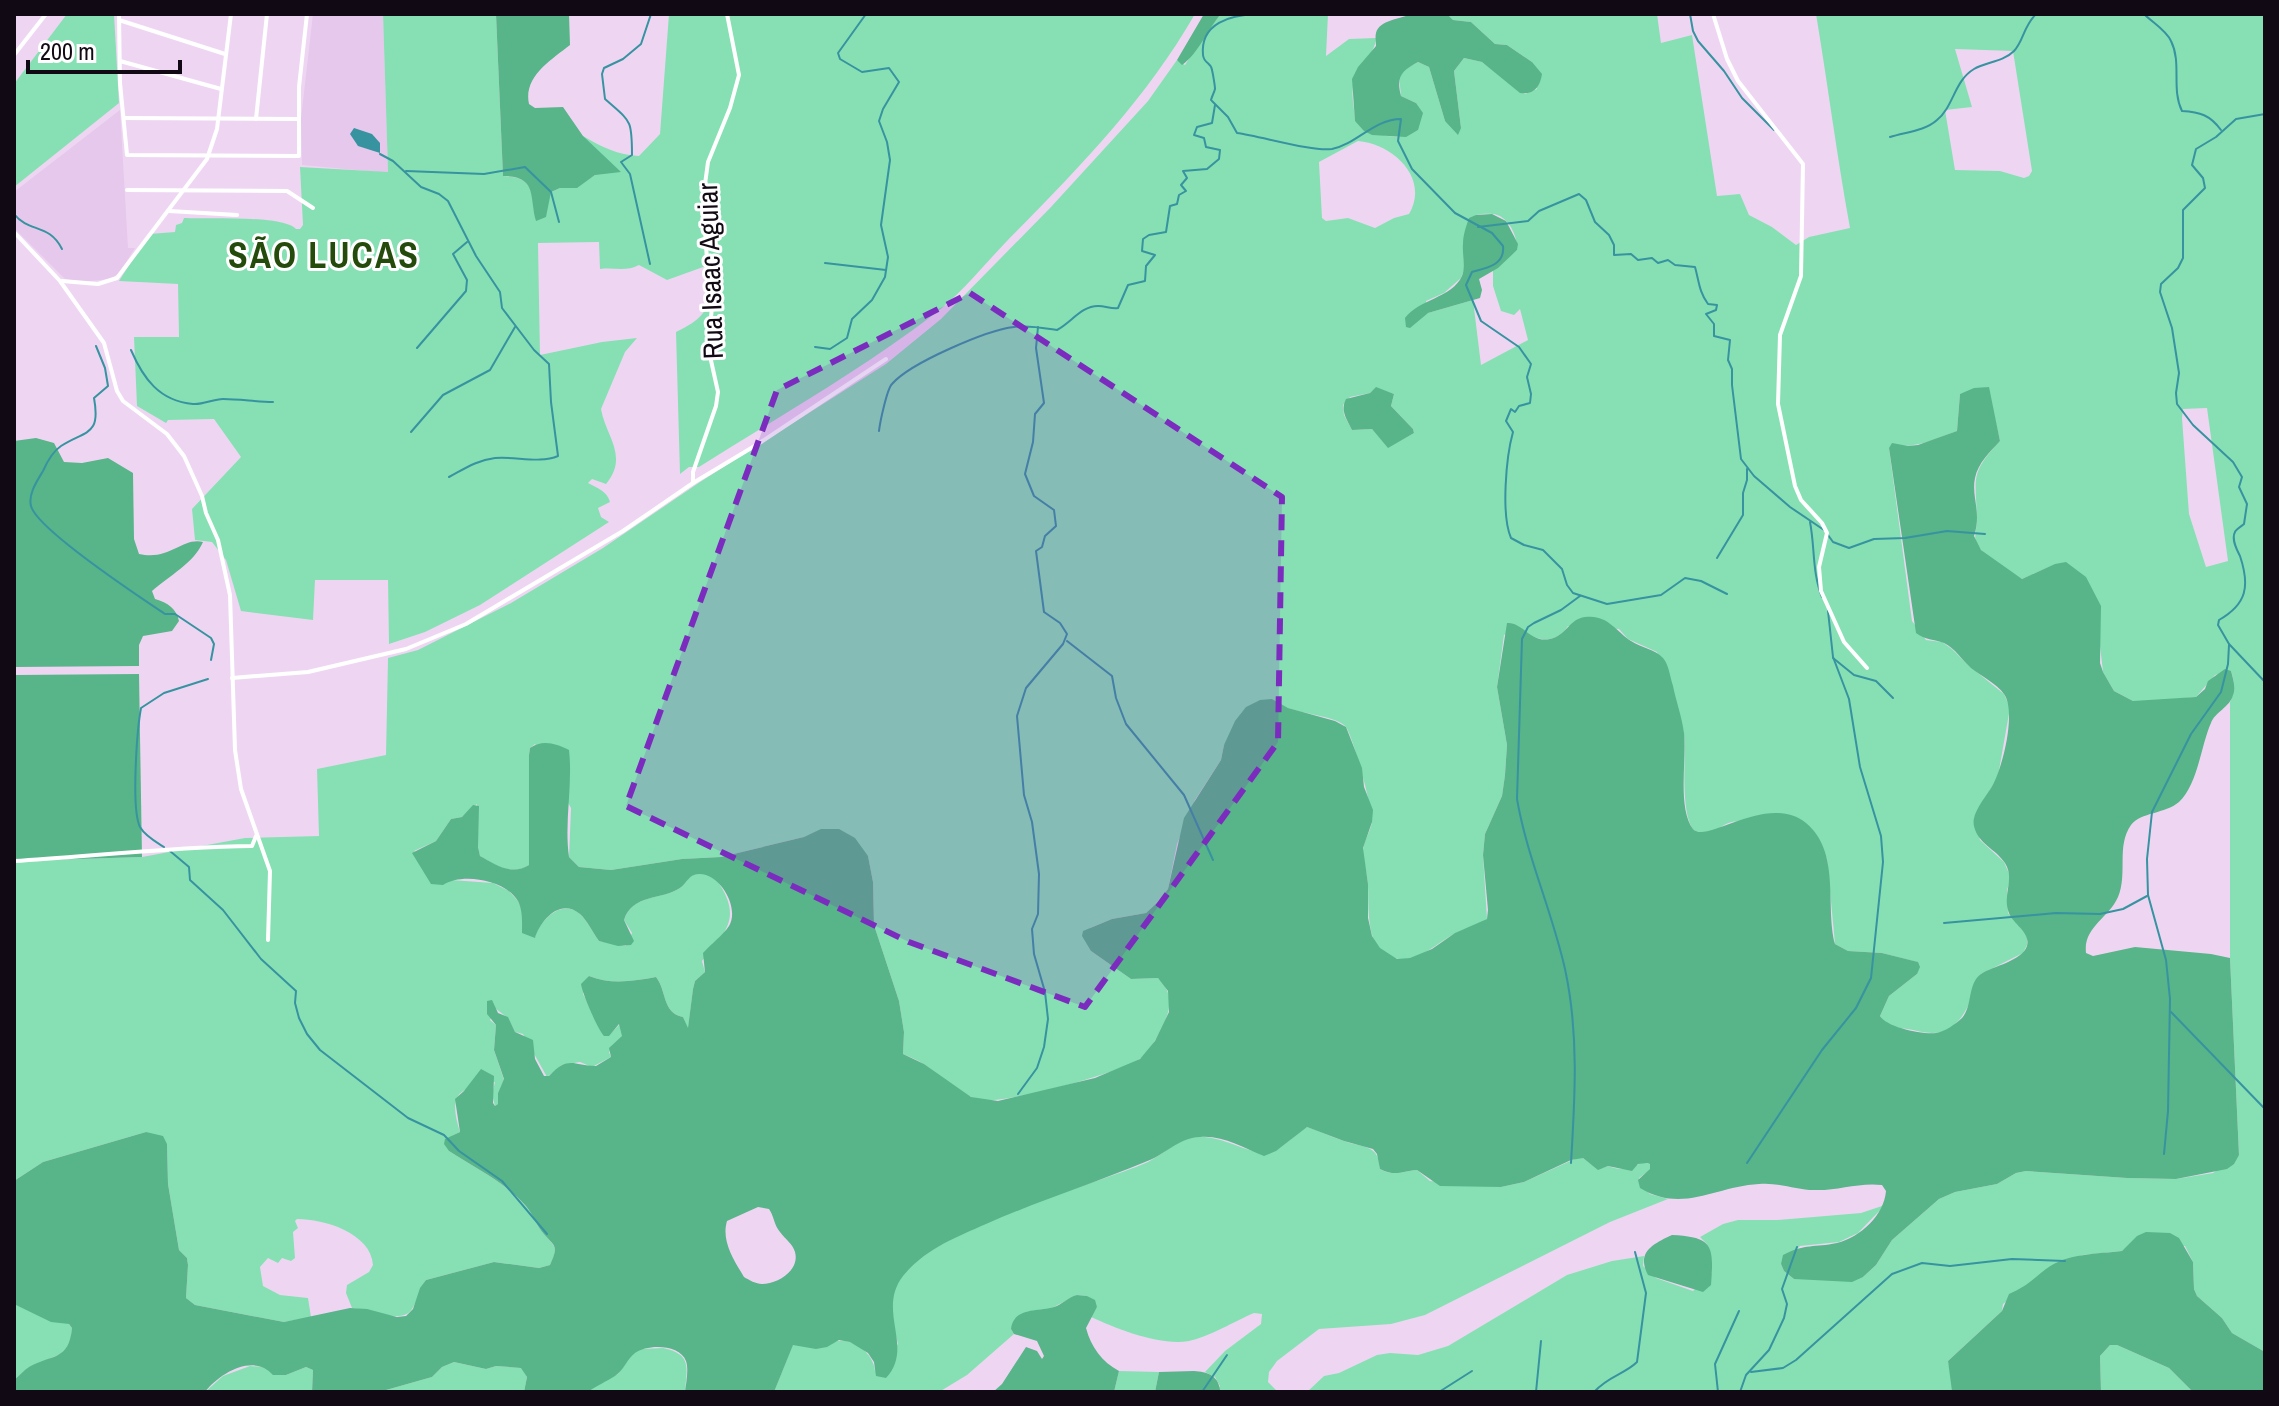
<svg xmlns="http://www.w3.org/2000/svg" width="2279" height="1406" viewBox="0 0 2279 1406" font-family="'Archivo Narrow',sans-serif">
	<style>
		.built { fill: #e5c8eb }
		.green { fill: #87e0b4; fill-rule: evenodd }
		.forest { fill: #58b489; fill-rule: evenodd }
		.water { fill: #3793a0 }
		.lines { fill: none; stroke-linecap: round; stroke-linejoin: round }
		.stream { stroke: #3793a0; stroke-width: 2 }
		.street { stroke: #fff; stroke-width: 4 }
		.marked { fill: #7b2cbf; fill-opacity: 0.2; stroke: #7b2cbf; stroke-width: 6; stroke-dasharray: 16 10; stroke-linejoin: round }
		.labels { text-anchor: middle; dominant-baseline: central; stroke-width: 6; stroke-linejoin: round; paint-order: stroke }
		.street-label { font-size: 28px; fill: #110913; stroke: #fff }
		.district-label { font-size: 36px; font-weight: bold; letter-spacing: 2px; fill: #254b0c; stroke: #fff }
	</style>
	<rect width="100%" height="100%" fill="#eed6f3"/>
	<g class="built">
		<path d="M313,14H383L388,173L302,165L301,119Z"/>
		<path d="M120,110L128,248H135L119,273L110,279L80,282L65,279L14,228V192Z"/>
	</g>
	<g class="green">
		<path d="M67,14H114L119,103L14,187V84Z"/>
		<path d="M383,14H496L503,176C529,177 533,187 534,212L551,192L560,188L577,187L595,175L583,136C602,147 618,155 639,156L660,134L669,14H1195C1145,101 1076,171 1006,242C983,266 960,295 933,315C859,371 777,418 699,467H689L680,474L676,332C712,315 712,303 706,266L667,280L639,265C626,272 614,267 600,269L599,242L538,243L540,355L602,342L637,338L625,352L601,409C606,437 629,456 606,484L592,479L588,483C597,488 607,491 610,502L598,508L601,517L609,522L480,605L425,632L389,644L388,580H315L313,620L241,611L226,560L212,542L195,540L192,509L241,457L214,419L168,420L166,423L137,406L134,337H179L178,284L119,281L149,234L175,232L176,225L182,223L184,218C208,219 283,215 296,229H300L303,225L300,167L388,172Z"/>
		<path d="M1221,14H1328L1326,56L1349,39L1376,38C1376,52 1358,67 1354,83C1350,94 1355,109 1355,121C1377,135 1394,143 1418,130L1416,103L1401,96L1399,76L1405,69L1418,62L1429,67L1445,121L1461,128L1454,71L1464,58L1482,62L1525,94L1537,89L1532,62L1507,45L1495,44L1471,22L1453,20L1447,14H1657L1661,43L1692,35L1717,196L1740,194L1749,215L1772,227L1796,245L1809,237L1850,228C1837,157 1828,86 1816,14H2265V1352L2232,1333L2222,1318L2197,1296L2194,1289L2193,1262L2185,1246H2129L2122,1251L2083,1255L2048,1268L2032,1283L2003,1304L2002,1311L1948,1361L1954,1392H1301H1307L1324,1376L1339,1373L1377,1355L1390,1353L1418,1355L1448,1346L1567,1275L1612,1261L1644,1256L1643,1266L1656,1278L1693,1291L1712,1273L1707,1244L1700,1237L1723,1224L1738,1220H1777L1861,1213L1885,1205L1858,1233L1839,1242L1800,1246L1781,1264L1784,1271L1794,1279L1863,1277L1876,1265L1892,1240L1939,1199L1955,1192L1997,1184L2016,1173L2026,1171L2127,1178L2176,1179L2213,1173L2239,1155L2230,958V702C2235,692 2235,682 2231,671L2215,675L2196,697L2144,702L2133,701L2114,691L2103,672L2100,646L2056,564L2022,579C2011,573 1983,555 1977,545C1973,537 1977,529 1977,520C1976,478 1969,474 2000,441L1988,387L1960,394L1957,431C1943,436 1929,443 1913,445C1904,447 1898,444 1889,448L1912,621L1926,640L1942,642L1952,649L1968,665L2004,694L2010,708L1998,776L1974,818L1980,840L2004,862L2011,878L2007,890L2008,913L2027,935V945L2023,953L1981,974C1972,997 1963,1033 1932,1033C1924,1033 1915,1030 1907,1029C1895,1027 1886,1027 1880,1016L1889,996L1917,974V962L1882,953L1848,951L1835,944L1827,859L1811,828C1792,827 1748,819 1732,822C1721,824 1711,838 1698,833C1680,826 1685,762 1685,745C1684,715 1666,681 1657,652L1628,639L1619,629L1568,626C1556,645 1535,642 1520,628L1504,635L1497,687L1507,745L1505,775L1502,796L1485,834L1483,855L1487,919C1477,926 1465,928 1454,934C1437,943 1420,961 1399,959C1365,956 1369,910 1368,887C1368,875 1363,863 1363,850C1364,840 1371,831 1372,821C1373,810 1353,737 1346,727C1337,716 1302,714 1288,708C1283,706 1277,702 1272,699L1224,745L1221,760L1195,800L1177,844L1168,889L1158,902L1146,913L1112,919L1090,928L1091,951L1131,979L1158,978C1172,991 1172,1006 1164,1023C1158,1035 1152,1049 1141,1058C1121,1073 1006,1104 982,1100C960,1097 942,1076 925,1065C918,1060 910,1057 903,1054L904,1032L899,1001L874,925L873,882L868,856L821,830L804,837L721,857L682,859L611,870L579,867L569,857L571,808L535,744L530,748L529,755V865C512,876 496,866 480,856C475,840 479,821 477,804L462,817L451,819L436,841L414,851L451,880L493,883L509,891L518,901L535,937C540,921 561,898 580,914C587,920 593,933 599,941L626,946L632,933L624,920C633,893 662,900 680,888C687,882 689,874 699,874C708,873 716,878 720,885C742,920 724,933 702,961L705,972L695,981L693,989L688,1030L683,1017C662,1013 667,991 656,977C634,981 611,985 589,976L583,994L595,1016L611,1033L620,1024L623,1036L609,1052L611,1057L592,1067L580,1062L562,1065L547,1077L523,1034L515,1032L508,1018L496,1009L490,1020L496,1025L494,1050L504,1080L498,1093V1104L495,1106L492,1094L495,1082C458,1088 448,1093 460,1132L452,1136L449,1151C475,1168 505,1182 526,1206C533,1214 536,1225 543,1233C555,1247 559,1246 550,1265L539,1268L494,1262L426,1280C419,1290 418,1300 412,1309C403,1325 368,1309 352,1308L346,1293L347,1285L369,1272L373,1265C371,1233 324,1219 297,1219L295,1221L298,1228L293,1232L295,1258L291,1261L282,1258L278,1263L268,1258L260,1267L263,1286L280,1295L308,1298L311,1317L284,1322L195,1305L186,1298L188,1264L187,1258L179,1250L168,1184L167,1144L146,1132L43,1162L14,1181V861L142,857L245,838L319,836L317,769L386,755L388,658L418,650L511,603L603,548L700,482L886,364L941,319L1051,207L1148,101L1177,60L1185,65L1208,29ZM1955,49L2013,51L2032,171L2029,176L2024,178L2000,171L1955,170L1945,110L1972,107ZM1358,141C1393,144 1430,178 1409,214L1394,218L1375,228L1348,218L1326,221L1322,218L1319,162ZM1476,215C1482,214 1491,213 1497,215C1510,219 1518,238 1517,250L1493,270V286L1501,311L1514,315L1520,309L1528,340L1481,365L1473,300L1428,313L1426,301L1444,293L1461,278L1465,267L1463,242ZM1376,388L1394,394L1391,406L1413,429L1414,433L1388,447L1372,429L1352,430L1344,415L1343,405L1350,397L1370,393ZM2207,408L2228,561L2206,567L2189,514L2182,418L2183,409Z"/>
		<path d="M1307,1127C1319,1131 1332,1137 1344,1141C1363,1148 1379,1144 1380,1169C1394,1177 1403,1171 1417,1170L1430,1181L1501,1187L1524,1182L1577,1158H1583C1591,1164 1597,1171 1608,1166C1621,1171 1631,1170 1642,1162L1650,1164V1170L1639,1178V1184L1650,1194L1668,1199L1610,1222L1425,1315L1391,1324L1319,1329L1277,1361L1269,1372L1268,1382L1278,1392H1218L1220,1386L1215,1377L1205,1372L1225,1351L1261,1324L1262,1314L1254,1313C1235,1321 1209,1337 1189,1341C1160,1346 1117,1329 1091,1317L1097,1307L1087,1296L1077,1295L1011,1329L1014,1334L967,1375L939,1392H774L793,1344C802,1344 811,1349 819,1347C826,1346 832,1341 838,1341C856,1338 874,1355 875,1371L898,1344C894,1328 888,1306 894,1290C916,1230 1091,1187 1148,1162C1162,1155 1174,1142 1190,1138C1220,1131 1251,1159 1273,1151C1282,1149 1297,1132 1307,1127Z"/>
		<path d="M14,1304L69,1324L72,1328L71,1340L65,1352L28,1368L14,1380Z"/>
		<path d="M2110,1345H2117L2169,1368L2193,1392H2101L2100,1356Z"/>
		<path d="M663,1348C692,1354 687,1367 685,1392H588L597,1384L618,1374L631,1355L641,1349Z"/>
		<path d="M454,1362L486,1369L496,1366L522,1368L527,1377L524,1392H379L432,1377L442,1367Z"/>
		<path d="M250,1366L266,1367L286,1375L306,1367L313,1370L312,1392H205L223,1376Z"/>
		<path d="M1119,1371L1159,1372L1155,1392H1114Z"/>
	</g>
	<g class="forest">
		<path d="M496,14H569L570,45C551,60 523,77 529,104L535,108L563,107L583,136L621,172L595,175L577,188H560L551,192L546,217L536,221C529,197 538,176 503,176Z"/>
		<path d="M1204,14H1221C1207,30 1199,53 1182,65L1177,60Z"/>
		<path d="M1411,14H1447L1453,20L1471,22L1495,44L1507,45L1532,62L1542,74C1540,87 1534,95 1520,93L1482,62L1464,58L1454,71L1461,128L1458,135L1445,121L1429,67L1418,62C1401,71 1396,77 1401,96L1416,103L1423,113L1418,130L1406,137L1372,135L1364,131L1355,121L1352,79L1358,67L1376,46C1376,42 1375,37 1376,33C1379,20 1401,19 1411,14Z"/>
		<path d="M1492,214L1506,221L1518,244L1517,250L1498,268L1479,279L1482,290L1480,298L1428,313L1410,328L1406,327L1405,318C1419,299 1452,298 1462,276C1466,266 1462,254 1463,244C1463,235 1466,227 1469,218L1476,215Z"/>
		<path d="M1376,387L1394,394L1391,406L1413,429L1414,433L1388,448L1372,429L1352,430C1347,419 1340,411 1346,399L1370,393Z"/>
		<path d="M1989,387L2000,441C1990,452 1978,463 1975,478C1971,496 1982,513 1974,536L1981,550L2022,579L2055,564L2066,562L2086,577L2101,606L2100,663L2103,672L2114,691L2133,701L2196,697L2205,689L2208,681L2225,669L2231,671C2233,678 2236,688 2233,695C2230,707 2215,712 2211,723C2201,745 2198,784 2179,802C2165,814 2141,812 2131,825C2116,846 2128,874 2118,897C2109,918 2083,927 2086,953L2093,956L2135,947L2211,954L2230,958L2239,1155L2234,1164L2227,1169L2176,1179L2127,1178L2026,1171L2016,1173L1997,1184L1955,1192L1939,1199L1892,1240L1876,1265L1863,1277L1852,1282L1794,1279L1784,1271L1781,1264L1783,1255C1806,1243 1814,1248 1837,1243C1861,1237 1884,1215 1886,1191L1882,1185C1859,1182 1837,1191 1814,1190C1796,1190 1778,1182 1759,1184C1716,1186 1683,1214 1640,1188L1638,1180L1650,1169V1164L1647,1163L1638,1164L1632,1171L1608,1166L1598,1170L1583,1158L1571,1160L1524,1182L1501,1187L1440,1186L1417,1170C1402,1171 1396,1177 1380,1169L1377,1154L1373,1149L1344,1141L1307,1127L1276,1151L1264,1156C1243,1148 1223,1135 1200,1137C1178,1138 1165,1155 1145,1162C1092,1184 1038,1201 986,1224C956,1237 924,1250 903,1276C876,1311 915,1347 886,1378L876,1376L874,1362L868,1353L850,1342L839,1340L827,1347L816,1349L793,1345L774,1392H685C686,1383 689,1370 686,1361C680,1344 647,1344 635,1353C627,1359 624,1370 615,1376C606,1382 597,1385 588,1392H524L527,1377L521,1368L496,1366L486,1369L454,1362L442,1367L432,1377L379,1392H312L313,1370L306,1367L286,1375H273C254,1353 220,1373 205,1392H14V1380C19,1376 24,1370 29,1367C52,1354 69,1361 72,1328L69,1324L51,1322L14,1304V1181L43,1162L146,1132L163,1136L167,1144L168,1184L179,1250L187,1258L188,1265L186,1298L195,1305L284,1322L350,1308L367,1309L397,1317L406,1316L413,1309L420,1288L426,1280L494,1262L539,1268L550,1265C559,1245 555,1247 543,1233C536,1225 533,1214 526,1206C505,1182 475,1168 449,1151L444,1144L445,1139L460,1132L455,1099L464,1091L481,1069L494,1076L493,1103L495,1106L498,1104V1093L504,1079L494,1050L496,1025L487,1014V1001L492,1000L498,1013L508,1017L515,1032L533,1040L535,1059L544,1076H549C569,1055 573,1066 596,1066L611,1057L609,1048L622,1036L619,1024L609,1036H604C598,1030 582,993 581,984L589,976C611,985 634,981 656,977C667,991 662,1013 683,1017L688,1028L693,989L695,981L705,972L703,953C711,944 723,935 729,926C740,908 720,873 699,874C689,874 687,883 680,888C662,900 632,894 624,920L634,941L631,945L618,946L599,941C593,933 587,920 580,914C560,897 540,921 535,938L522,933C522,923 523,911 518,901C506,880 462,872 443,885L431,884L412,853L436,841L451,819L462,817L473,805L479,806L478,847L480,856C496,865 512,876 529,865V755L530,748C543,739 556,744 569,750C573,786 564,822 569,857L579,867L611,870L682,859L721,857L804,837L821,829H839L855,838L868,856L873,882L874,925L899,1001L904,1032L903,1054L924,1064L971,1097L998,1101L1095,1078L1140,1059L1155,1041L1169,1012L1168,991L1158,978L1131,979L1091,951L1082,936L1083,931L1112,919L1146,913L1158,902L1168,889L1184,818L1221,760L1224,745L1235,721L1246,707L1260,700L1272,699L1288,708L1335,721L1346,727L1362,768L1364,787L1373,810L1372,822L1363,848L1368,884V918L1372,936L1380,948L1397,959L1410,958L1432,949L1455,933L1487,919L1488,910L1483,855L1485,834L1502,796L1505,775L1507,745L1497,687L1507,623C1523,622 1530,643 1550,639C1566,636 1569,619 1585,617C1607,614 1615,630 1631,641C1641,648 1655,649 1663,658C1669,665 1670,677 1673,686C1676,701 1682,717 1684,733C1687,758 1677,808 1693,829C1706,845 1767,792 1806,823C1841,852 1825,906 1835,944L1848,951L1882,953L1918,962L1920,967L1917,974L1889,996L1880,1016C1886,1027 1923,1035 1936,1033C1944,1032 1956,1024 1962,1018C1973,1006 1967,984 1981,974C1993,966 2022,961 2027,946C2031,931 2011,924 2008,910C2003,893 2015,879 2005,863C1996,849 1978,844 1974,826C1971,814 1985,798 1991,788C2002,771 2017,712 2004,694C1997,684 1981,676 1971,668C1962,660 1955,648 1944,643C1934,639 1925,640 1916,633L1889,448L1892,443L1908,446L1918,445L1957,431L1960,394L1974,388ZM758,1207L769,1209C774,1216 774,1225 780,1232C785,1239 793,1244 795,1252C800,1270 778,1284 762,1284C756,1284 749,1280 744,1277C734,1260 721,1241 727,1221Z"/>
		<path d="M36,438L54,443L64,462L82,463L108,458L133,473L134,539L139,554C170,561 182,537 203,542C194,563 169,576 152,591L155,599C168,603 176,608 179,621L172,631L143,636L139,645V666L14,667V441Z"/>
		<path d="M139,674L142,857L14,861V675Z"/>
		<path d="M2146,1232L2170,1233L2179,1238L2193,1262L2194,1289L2197,1296L2222,1318L2232,1333L2265,1352V1392H2193L2169,1368L2117,1345H2110L2100,1356L2101,1392L1952,1391L1948,1361L2002,1311L2009,1294C2027,1286 2032,1280 2046,1269C2067,1253 2098,1254 2122,1251L2137,1236Z"/>
		<path d="M1672,1235C1713,1237 1714,1245 1711,1285L1703,1292L1648,1275C1636,1252 1653,1244 1672,1235Z"/>
		<path d="M1077,1295L1087,1296L1095,1300L1097,1307L1086,1328C1091,1347 1102,1362 1119,1371L1114,1392H993L1002,1384L1026,1347L1037,1351L1042,1359L1044,1356L1037,1341L1014,1334L1011,1329C1014,1307 1037,1312 1054,1307C1062,1305 1068,1297 1077,1295Z"/>
		<path d="M1194,1371C1207,1372 1218,1375 1220,1390L1155,1392L1159,1372Z"/>
	</g>
	<path class="water" d="M354,128L372,134L380,143V153L358,146L350,134Z"/>
	<g class="lines">
		<g class="stream">
			<path d="M1690,14L1693,31L1698,41L1724,71L1742,98L1774,130"/>
			<path d="M2144,14C2153,23 2166,30 2171,41C2182,63 2171,89 2182,111C2200,112 2210,115 2221,130"/>
			<path d="M1211,100C1212,96 1214,93 1215,89C1215,86 1213,74 1212,70C1211,62 1204,64 1203,55C1200,23 1231,15 1256,14"/>
			<path d="M1212,101L1228,117L1237,133C1260,136 1313,152 1332,149C1357,144 1374,119 1401,119L1398,141L1412,169L1455,213L1492,233L1503,246C1505,265 1487,268 1472,272L1466,285L1481,321L1519,347L1531,364L1527,377L1531,394L1530,403L1519,406L1515,412L1511,409L1506,421L1513,432C1506,457 1501,515 1511,538L1524,545L1543,550L1562,569L1567,585L1573,593L1607,604L1661,595L1685,578L1701,581L1727,594"/>
			<path d="M2265,114L2236,119L2216,137L2196,149L2192,165L2203,178L2205,188L2183,210V258L2178,268L2161,284L2160,292L2172,328L2179,373L2176,393L2177,404L2193,425L2233,462L2242,477L2239,487L2247,504L2244,524C2243,525 2235,530 2235,532C2231,539 2237,550 2240,556C2250,586 2247,604 2219,620L2218,625L2229,644L2265,682"/>
			<path d="M1890,137C1905,132 1925,131 1937,120C1954,106 1954,81 1974,69C1986,62 2003,62 2014,51C2024,40 2023,27 2036,14"/>
			<path d="M380,154L393,161L421,187L439,194L448,201L476,256L500,292L502,308L534,350L549,364L551,402L558,456C540,464 515,456 495,458C477,460 464,469 449,477"/>
			<path d="M406,171L484,174L525,167L551,192L559,222"/>
			<path d="M14,214C29,233 49,223 62,249"/>
			<path d="M1478,227L1528,221L1539,211L1579,194L1586,200L1595,222L1609,235L1614,245V255L1631,254L1638,260L1652,258L1658,263L1668,260L1675,265L1695,267C1699,281 1699,292 1708,304L1717,305L1716,310L1706,314L1714,324V336L1730,340L1728,360L1732,369V385L1741,459L1754,476L1790,507L1824,530"/>
			<path d="M825,263L886,270"/>
			<path d="M650,264L630,174L621,162L632,155C632,119 631,122 605,99L602,74L604,68L623,59L641,44L651,14"/>
			<path d="M96,346L105,368L108,386L94,398C101,436 86,430 61,446C52,452 47,462 43,471C37,481 28,494 31,506C37,529 141,598 165,614H175L211,638L214,644L211,660"/>
			<path d="M815,347L830,349L847,338L852,319L872,300L885,277L888,257L881,225L890,160L887,142L879,121L883,109L899,82L889,68L862,72L840,59L838,53L866,14"/>
			<path d="M417,348L466,291L467,280L453,254L467,242"/>
			<path d="M131,350C143,378 159,401 193,404C203,405 213,399 223,399C240,399 257,402 273,402"/>
			<path d="M879,431C880,422 887,389 892,384C910,363 987,330 1014,327C1029,325 1043,328 1057,330C1071,323 1081,306 1098,306C1106,306 1111,309 1118,308L1128,285L1145,281L1146,266L1155,255L1142,251L1143,239L1149,235L1166,232L1170,206L1177,204L1179,195L1186,191L1181,185L1187,178L1183,171L1207,169L1219,159L1220,150L1206,147L1204,138L1194,135L1197,127L1212,123L1215,105"/>
			<path d="M411,432L443,395L490,370L515,327"/>
			<path d="M1810,522C1815,547 1812,573 1822,597"/>
			<path d="M1828,535L1833,542L1849,548L1874,539L1905,538L1947,531L1985,534"/>
			<path d="M1717,558L1743,515V493L1747,480V469"/>
			<path d="M1067,641L1112,676L1116,698L1126,724L1184,795L1213,860"/>
			<path d="M1833,658L1854,675L1876,681L1893,698"/>
			<path d="M164,847C156,842 145,836 140,827C131,809 137,730 141,708L164,693L208,679"/>
			<path d="M170,851L189,867L190,880L223,910L261,959L296,991L295,1003L299,1018L307,1034L320,1050L408,1118L444,1135L459,1151L502,1181L547,1234"/>
			<path d="M1944,923L2056,913L2100,914L2123,909L2147,896"/>
			<path d="M2171,1012L2265,1109"/>
			<path d="M1018,1094L1037,1068L1044,1047L1048,1019L1045,992L1034,954L1032,929L1038,914L1039,874L1032,822L1024,795L1017,716L1026,688L1063,644L1067,634L1060,623L1044,612L1036,551L1042,547L1045,536L1056,526L1054,510L1034,496L1025,474L1033,442L1035,414L1044,403L1036,348L1038,327"/>
			<path d="M2164,1154L2168,1111L2170,999L2166,960L2148,895L2147,859L2152,812L2191,734L2221,692L2228,664L2229,645"/>
			<path d="M1571,1163C1575,1098 1579,1033 1565,969C1552,911 1527,857 1517,799L1522,639L1528,627L1534,623L1561,610L1580,596"/>
			<path d="M1747,1163L1822,1050L1856,1008L1871,978L1883,862L1881,836L1860,767L1849,699L1833,657L1828,611"/>
			<path d="M1751,1372L1783,1368L1796,1360L1892,1274L1922,1263L1950,1266L2012,1259L2065,1261"/>
			<path d="M1202,1392L1227,1355"/>
			<path d="M1410,1392H1420"/>
			<path d="M1439,1392L1472,1371"/>
			<path d="M1536,1392L1541,1341"/>
			<path d="M1594,1392C1608,1376 1625,1374 1637,1362L1646,1293L1635,1252"/>
			<path d="M1718,1392L1715,1364L1739,1311"/>
			<path d="M1740,1392L1746,1375L1769,1350L1784,1318L1787,1304L1782,1289L1797,1247"/>
		</g>
		<g class="street">
			<path d="M119,14L120,83L127,155L299,156V87L307,14"/>
			<path d="M1713,14L1727,59L1738,81L1803,164L1801,276L1780,335L1778,404L1795,486L1801,500L1822,523L1827,533L1819,567L1821,591L1844,642L1867,668"/>
			<path d="M119,20L225,54"/>
			<path d="M14,55L46,14"/>
			<path d="M120,61L221,89"/>
			<path d="M124,118L297,119"/>
			<path d="M256,119L267,14"/>
			<path d="M127,190L287,191L313,208"/>
			<path d="M169,211L237,215"/>
			<path d="M14,232L60,281L104,343L117,391L123,401L167,434L184,456L202,496L206,513L218,540L230,595L235,750L241,789L270,871L268,940"/>
			<path d="M62,281L98,284L117,278L207,159L217,129L231,14"/>
			<path d="M693,483V472L716,406L718,392L708,347L713,297L707,260L703,199L708,162L730,108L739,75L727,14"/>
			<path d="M232,678L308,672L406,649L466,624L623,531L693,483L758,444L886,359"/>
			<path d="M14,861C93,856 172,847 252,846L256,836"/>
		</g>
	</g>
	<path class="marked" d="M970,293L1282,497L1278,742L1085,1007L909,942L626,806L777,390Z"/>
	<g class="labels">
		<g class="street-label">
			<text transform="translate(710 271) rotate(-92)">Rua Isaac Aguiar</text>
		</g>
		<g class="district-label">
			<text x="324" y="255">SÃO LUCAS</text>
		</g>
	</g>
	<rect width="2279" height="1406" fill="none" stroke="#110913" stroke-width="32"/>
	<path d="M28 60v12h152v-12" fill="none" stroke="#110913" stroke-width="4"/>
	<text x="40" y="60" font-size="24" fill="#110913" stroke="#ffffff" stroke-width="6" paint-order="stroke">200 m</text>
</svg>
